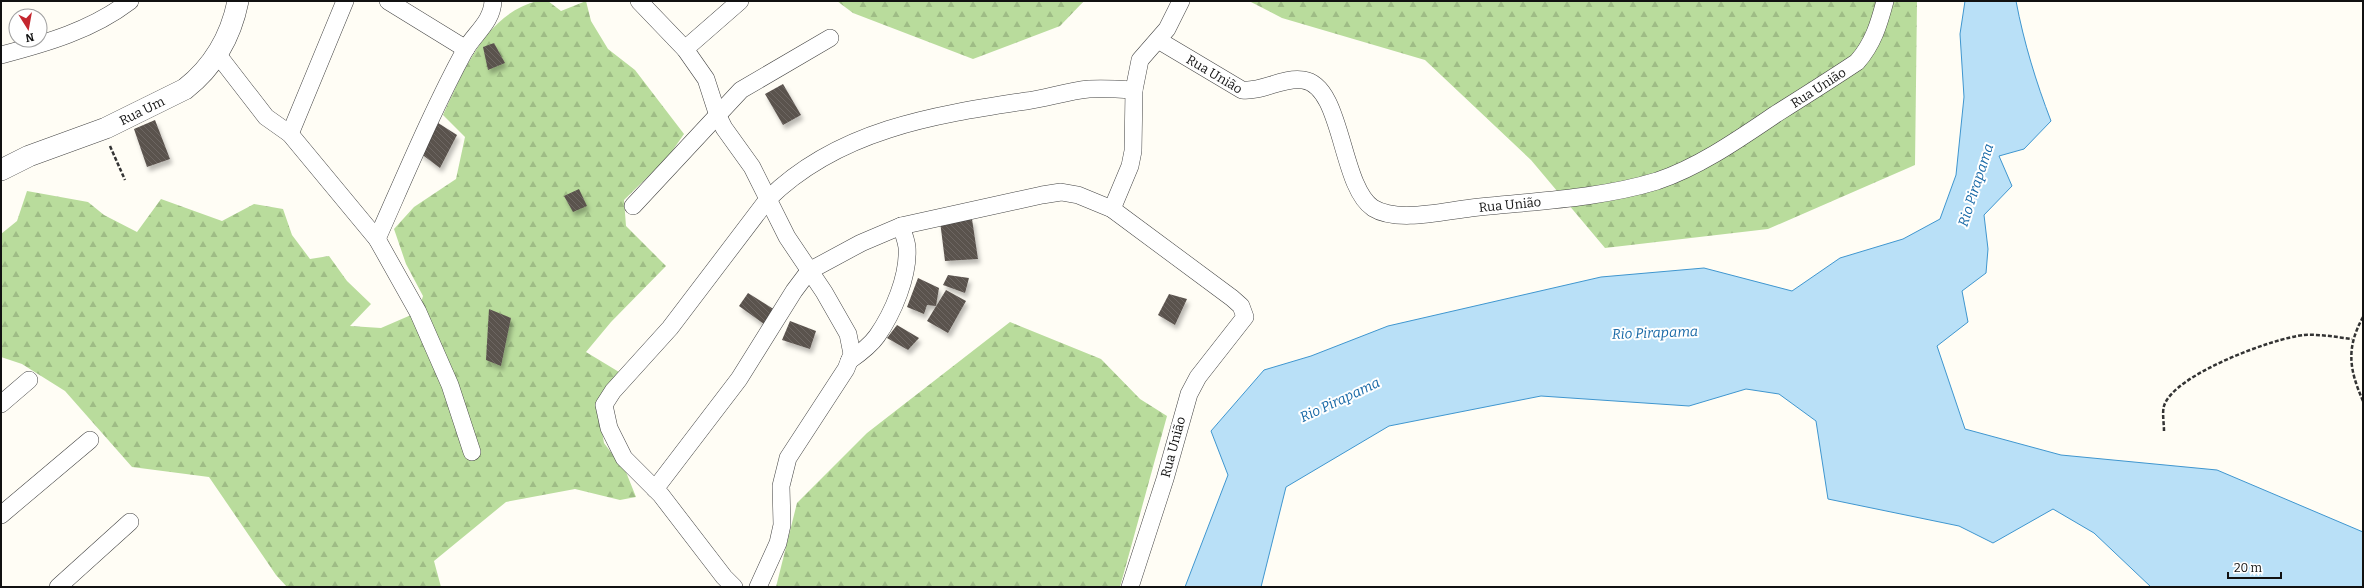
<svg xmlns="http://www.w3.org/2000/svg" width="2364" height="588" viewBox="0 0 2364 588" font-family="Bitter,serif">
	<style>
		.forest { fill: url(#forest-firs) }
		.water { fill: #b9e0f7; stroke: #3f96cf }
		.building { fill: url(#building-back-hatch); filter: url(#shadow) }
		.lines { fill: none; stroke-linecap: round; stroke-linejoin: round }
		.minor-casing { stroke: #444; stroke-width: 18 }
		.tertiary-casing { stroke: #444; stroke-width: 22 }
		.path { stroke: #333; stroke-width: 2.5; stroke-dasharray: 4 2; stroke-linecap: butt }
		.minor { stroke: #fff; stroke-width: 17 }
		.tertiary { stroke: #fff; stroke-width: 21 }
		.labels { text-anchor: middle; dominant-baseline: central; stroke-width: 4; stroke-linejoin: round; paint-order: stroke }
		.street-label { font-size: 13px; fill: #111; stroke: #fff }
		.water-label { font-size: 14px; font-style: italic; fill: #1768a6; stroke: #fff }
	</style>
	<defs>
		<pattern id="forest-firs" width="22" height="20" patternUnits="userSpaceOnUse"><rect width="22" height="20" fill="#b9dc9c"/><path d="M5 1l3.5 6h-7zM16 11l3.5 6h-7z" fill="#9ebc85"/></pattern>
		<pattern id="building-back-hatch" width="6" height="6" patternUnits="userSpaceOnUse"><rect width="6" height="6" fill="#5a524d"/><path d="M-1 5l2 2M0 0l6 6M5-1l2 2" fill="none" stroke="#6d6662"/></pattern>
		<filter id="shadow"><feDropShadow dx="2.5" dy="4.5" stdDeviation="2" flood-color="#0004"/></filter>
	</defs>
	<rect width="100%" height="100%" fill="#fffdf5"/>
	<g class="forest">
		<path d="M538,1H548L561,11L586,1L591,21L608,49L635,70L684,134L668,157L624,200L626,226L666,266L611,322L586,352L619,372L597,401L604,443L626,472L636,497L620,500L575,489L506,502L434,561L441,587H287L276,575L209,477L132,467L65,391L22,364L1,357V234L17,221L27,191L88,202L104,215L137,232L161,199L222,221L254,204L283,209L292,235L310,259L329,256L347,281L371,304L350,326L381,328L418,312L423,296L406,264L394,229L414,207L456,179L465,137L443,115C463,72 486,13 538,1Z"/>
		<path d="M837,1H1084L1060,26L973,59L853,13Z"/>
		<path d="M1249,1H1917L1915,165L1768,229L1605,248L1531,160L1425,60L1282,18Z"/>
		<path d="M1010,322L1101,359L1140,399L1167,416L1120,587H776L797,503L867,433Z"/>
	</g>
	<path class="water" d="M1965,1H2016C2024,43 2036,82 2051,121L2024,149L1999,156L2012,186L1984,215L1988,249L1986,273L1962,291L1968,322L1937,346L1965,429L2061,455L2217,470L2363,532V587H2151L2094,533L2053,509L1993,543L1959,526L1828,499L1816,421L1779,394L1746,389L1689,406L1541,396L1389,426L1286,487L1261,587H1185L1228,475L1211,431L1264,370L1311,356L1388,326L1601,277L1704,268L1792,291L1840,258L1903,239L1940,219L1956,175L1964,97L1960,34Z"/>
	<g class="building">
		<path d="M494,43L505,63L488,70L483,47Z"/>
		<path d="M783,84L801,115L783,125L765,94Z"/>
		<path d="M155,120L170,159L147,167L134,129Z"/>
		<path d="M435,121L457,135L440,168L420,153Z"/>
		<path d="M579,189L587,206L573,212L564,196Z"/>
		<path d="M972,219L978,259L945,261L940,221Z"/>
		<path d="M948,275L969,278L965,293L943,285Z"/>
		<path d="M918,278L939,288L936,306L927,305L924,314L907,307Z"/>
		<path d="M946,290L966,301L948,333L927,321Z"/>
		<path d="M748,293L775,310L764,324L739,306Z"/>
		<path d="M1169,294L1187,299L1175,325L1158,315Z"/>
		<path d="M489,309L511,318L501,366L486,360Z"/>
		<path d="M790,321L816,331L810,349L782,340Z"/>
		<path d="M897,325L919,338L908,350L887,338Z"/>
	</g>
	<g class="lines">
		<g class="minor-casing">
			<g id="minor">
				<path d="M388,1L466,49"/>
				<path d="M639,1L685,49L706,79L718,116L724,128L752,167L787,237L824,292L848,334L852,354L846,369L788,458L781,486L782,525L778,543L758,587"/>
				<path id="s1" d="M1158,40L1242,90C1263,92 1282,77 1303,80C1343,85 1340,186 1373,208C1397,223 1444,211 1471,208C1533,201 1598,199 1657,181C1699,167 1739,139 1776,114C1803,97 1830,80 1857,62C1873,44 1879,24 1885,1"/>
				<path d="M685,49L740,1"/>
				<path d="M1,55C47,43 92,30 130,1"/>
				<path d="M218,55L266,117L290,134L377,239L418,312L450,385L472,452"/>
				<path d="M290,134L345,1"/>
				<path d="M633,206L741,90L830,38"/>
				<path d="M1112,209L1130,166L1133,151L1134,90L1140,60L1167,29L1181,1"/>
				<path d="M377,239C405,176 432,111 465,50C475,33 492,22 493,1"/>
				<path d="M849,361C859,354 870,346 877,336C893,313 909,276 907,247C906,240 903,232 901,226"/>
				<path d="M1,404L29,380"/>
				<path d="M655,489L739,379L794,291L809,271L861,243L901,226L1042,195L1061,192L1078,195L1112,209L1232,298L1241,306L1245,317L1198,377L1189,394L1165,479L1130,587"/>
				<path d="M1,515L90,440"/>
				<path d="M58,587L130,522"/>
				<path d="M734,587L724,577L661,495L624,458L609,428L604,405L613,391L670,328L768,199C838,130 933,115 1026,101C1047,98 1068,91 1089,89C1104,88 1119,89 1134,90"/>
			</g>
		</g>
		<g class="tertiary-casing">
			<g id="tertiary">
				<path id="s2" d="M1,170L29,156L106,128L185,89C213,67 231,36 238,1"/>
			</g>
		</g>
		<g class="path">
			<path d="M110,146L125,180"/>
			<path d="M2363,317C2346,348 2349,369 2363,401"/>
			<path d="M2164,431C2164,423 2162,413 2164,406C2173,375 2273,338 2304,335C2320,334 2336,337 2352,339"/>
		</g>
		<use href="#minor" class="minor"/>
		<use href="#tertiary" class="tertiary"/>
	</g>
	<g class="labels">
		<g class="street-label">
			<text stroke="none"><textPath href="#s1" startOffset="66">Rua União</textPath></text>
			<text stroke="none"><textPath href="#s1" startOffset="786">Rua União</textPath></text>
			<text stroke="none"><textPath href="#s2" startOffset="153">Rua Um</textPath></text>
			<text stroke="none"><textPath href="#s1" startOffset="450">Rua União</textPath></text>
			<text transform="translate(1173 447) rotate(-75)">Rua União</text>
		</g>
		<g class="water-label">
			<text transform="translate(1976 185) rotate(-72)">Rio Pirapama</text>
			<text transform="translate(1655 333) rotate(-2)">Rio Pirapama</text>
			<text transform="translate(1340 400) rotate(-25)">Rio Pirapama</text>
		</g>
	</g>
	<rect width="2364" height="588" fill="none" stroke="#111111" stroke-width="4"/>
	<g transform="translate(28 28) rotate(169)"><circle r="19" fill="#ffffff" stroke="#a0a0a0"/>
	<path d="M0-3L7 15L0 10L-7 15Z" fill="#c4262e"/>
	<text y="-6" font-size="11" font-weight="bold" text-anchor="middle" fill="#111111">N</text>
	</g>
	<path d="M2228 572v6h53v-6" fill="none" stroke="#111111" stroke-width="2"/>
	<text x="2234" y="572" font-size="12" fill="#111111" stroke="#ffffff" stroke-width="3" paint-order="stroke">20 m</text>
</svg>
